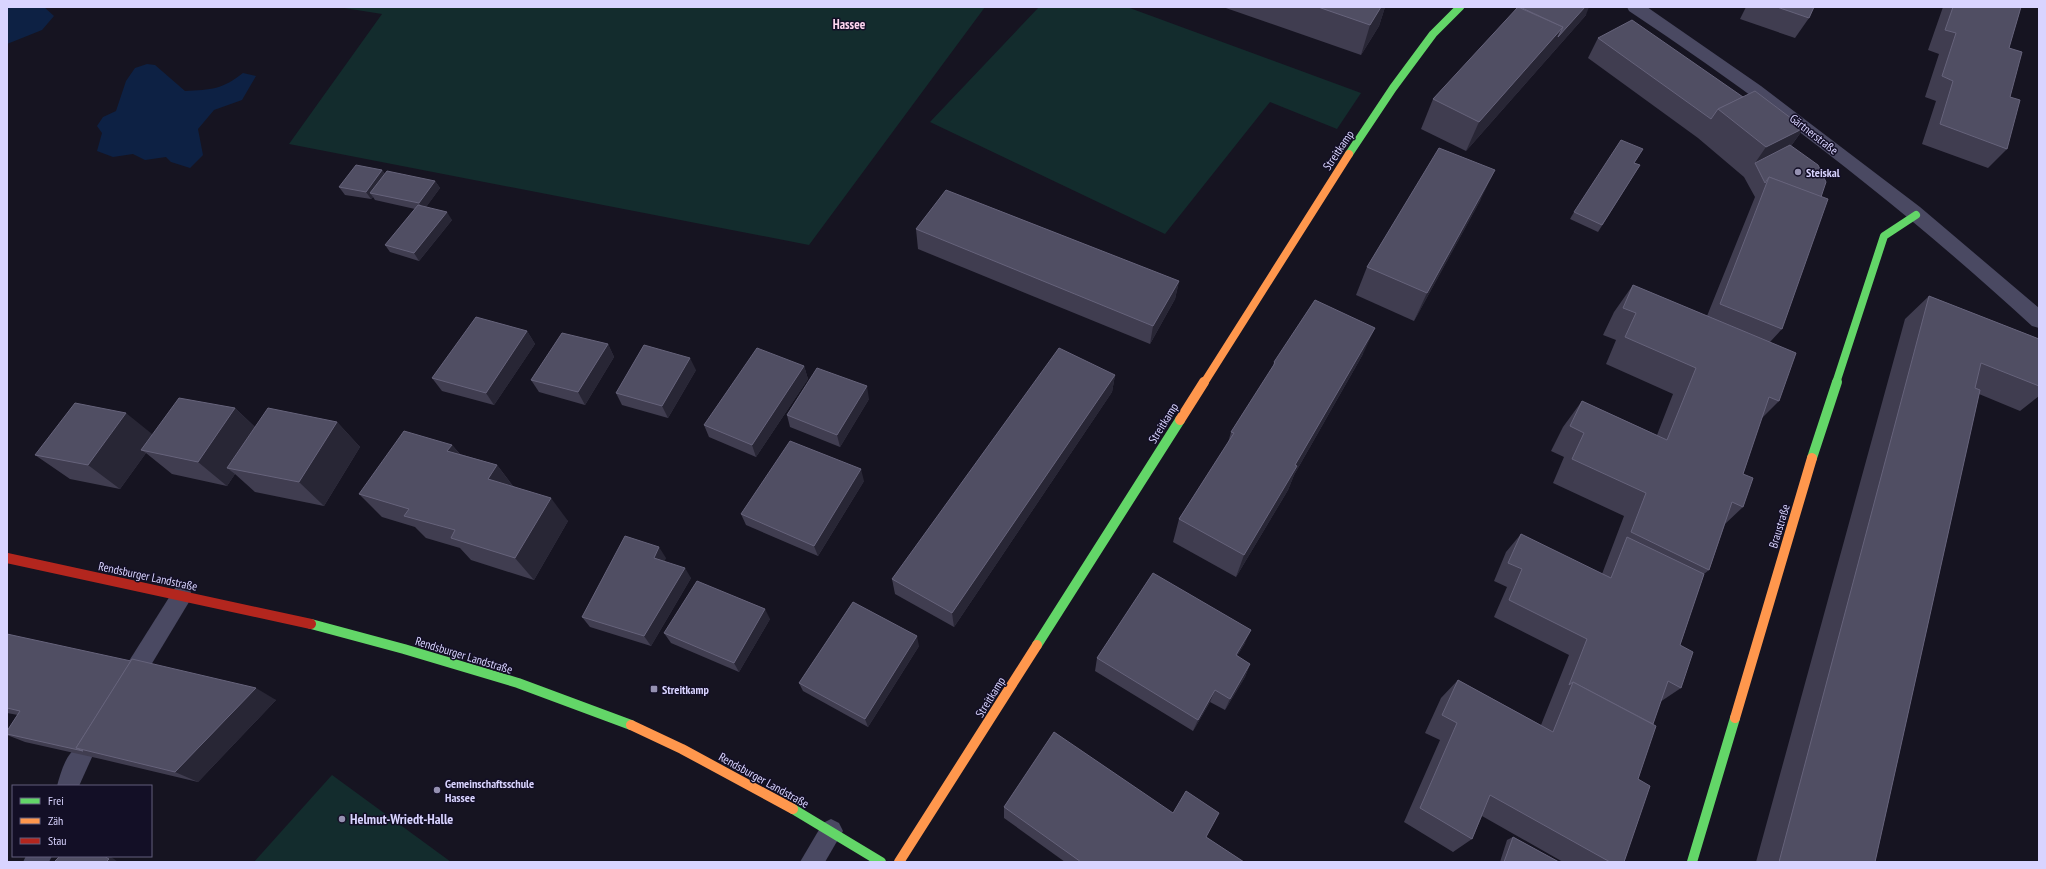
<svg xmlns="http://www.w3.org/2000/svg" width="2046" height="869" viewBox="0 0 2046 869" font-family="'PT Sans Narrow',sans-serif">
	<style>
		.green { fill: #132c2d }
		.water { fill: #0d2144 }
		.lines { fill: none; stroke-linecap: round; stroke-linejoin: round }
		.lane { fill: #4a4962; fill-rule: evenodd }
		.street { fill: #4a4962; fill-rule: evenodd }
		.fast-far1 { stroke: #63d668; stroke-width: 8 }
		.fast { stroke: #63d668; stroke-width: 10 }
		.slow-far1 { stroke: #ff974d; stroke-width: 8 }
		.slow { stroke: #ff974d; stroke-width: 10 }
		.jam { stroke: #b3261e; stroke-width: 10 }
		.wall { fill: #403d50 }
		.shaded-wall { fill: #282635 }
		.building { fill: #504e63; stroke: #66637b }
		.poi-dot { fill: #9591b1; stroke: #130f26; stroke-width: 1.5 }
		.labels { text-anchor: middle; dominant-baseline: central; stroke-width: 3; stroke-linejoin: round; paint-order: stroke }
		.street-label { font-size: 12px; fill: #d9d4ff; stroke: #130f26 }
		.poi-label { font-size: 12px; font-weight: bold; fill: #d9d4ff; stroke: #130f26; text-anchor: start }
		.far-district-label { font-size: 13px; font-weight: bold; fill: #ffd6f0; stroke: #130f26 }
		.near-poi-label { font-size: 14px; font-weight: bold; fill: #d9d4ff; stroke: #130f26; text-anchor: start }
	</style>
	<rect width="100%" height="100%" fill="#161421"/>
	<g class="green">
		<path d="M338,7H985L809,245L289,144L382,14Z"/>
		<path d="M1039,7H1127L1361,93L1337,129L1270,102L1165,234L930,122Z"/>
		<path d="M332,775L451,862H254Z"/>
	</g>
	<g class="water">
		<path d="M7,7H44L54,16L42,30L7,44Z"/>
		<path d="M147,64L155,65L185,91C211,90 223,89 243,73L256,76L242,100L214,110L198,129L203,155L190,168L171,162L166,157L145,160L133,154L113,157L97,151L102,133L97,126L103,117L116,111L126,81L135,68Z"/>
	</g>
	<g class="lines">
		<g class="lane">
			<path d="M182,585L189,588L192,595L189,602L145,675L137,678L129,675L126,668L129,661L175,588Z"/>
			<path d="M82,744L90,747L93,755L79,786H57C61,771 67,750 82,744Z"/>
			<path d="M831,819L839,823L843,831L825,862H800L823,823Z"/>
			<path d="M26,856H52L49,862H23Z"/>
		</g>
		<path class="street" d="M1627,7H1647L1761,86L1920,207L2039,308V328L2032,326C1907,211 1771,105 1629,11Z"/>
		<g class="fast-far1">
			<path d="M1349,154L1393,88L1433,34L1460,7"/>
			<path d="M1836,383L1884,236L1916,215"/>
		</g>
		<g class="fast">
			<path d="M1812,458L1837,382"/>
			<path d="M311,624L404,649L518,683L631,725"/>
			<path d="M1037,645L1180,420"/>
			<path d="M793,809L881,862"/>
			<path d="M1692,862L1735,718"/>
		</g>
		<path class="slow-far1" d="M1204,383L1349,154"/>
		<g class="slow">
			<path d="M1180,420L1204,382"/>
			<path d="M1735,718L1812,458"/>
			<path d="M631,725L682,749L793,809"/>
			<path d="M899,862L1037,645"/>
		</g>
		<path class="jam" d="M7,558L311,624"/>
	</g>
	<g class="wall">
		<path d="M1223,7H1385L1379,26L1361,55Z"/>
		<path d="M1746,7H1814L1809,18L1795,38L1740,19Z"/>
		<path d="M1943,7H2021L2009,48L2010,97L2007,149L1988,168L1922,144L1936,101L1925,97L1939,54L1928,50Z"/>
		<path d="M1522,8L1586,15L1466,151L1421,129L1433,99Z"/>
		<path d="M1598,38L1743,97L1804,128L1791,146L1821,197L1782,329L1770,342L1779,401L1761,419L1743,474V507L1725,524L1709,570L1704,574L1680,645L1681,688L1660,702L1653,724L1638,779L1624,862H1563L1482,816L1472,839L1453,852L1404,822L1440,740L1425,733L1441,698L1458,680L1541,725L1569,655L1494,617L1507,587L1494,581L1506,552L1521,534L1602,574L1624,516L1553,483L1564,457L1551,451L1563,427L1582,401L1657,435L1673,394L1606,364L1616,340L1603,335L1614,312L1633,285L1707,316L1755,197L1744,177L1698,138L1588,58Z"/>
		<path d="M1634,163L1640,165L1598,232L1570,219L1574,212Z"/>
		<path d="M382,170L385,174L435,181L440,188L426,207L452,220L419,261L390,252L385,245L415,209L375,200L373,197L371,199L345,195L339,187Z"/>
		<path d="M1481,199L1414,321L1356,295L1367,267Z"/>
		<path d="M916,229L1179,281L1175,299L1150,344L918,249Z"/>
		<path d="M1929,296L2039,339V396L2020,411L1979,394L1875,862H1756L1905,319Z"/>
		<path d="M527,331L535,344L494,405L442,391L432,378Z"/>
		<path d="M608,344L614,357L585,405L539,392L531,380Z"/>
		<path d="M1363,354L1294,475L1288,490L1236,577L1173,542L1179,519L1228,443L1231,432L1272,369L1274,362Z"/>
		<path d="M804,366L808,379L756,457L709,437L704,425Z"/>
		<path d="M696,370L668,418L622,405L616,393Z"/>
		<path d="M1115,375L1112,392L954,627L895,594L892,579Z"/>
		<path d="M869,399L840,447L790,427L787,415Z"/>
		<path d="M235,408L255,427L337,422L360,447L324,506L255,492L235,474L227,486L172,474L146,453L120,489L70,479L35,455L152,435Z"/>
		<path d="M452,445L460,454L497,465L513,486L568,521L534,580L471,560L460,548L426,538L415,527L382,517L359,494Z"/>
		<path d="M864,481L818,556L746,525L741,514Z"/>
		<path d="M666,558L664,561L691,578L651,646L590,627L582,617Z"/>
		<path d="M770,619L739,672L671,643L664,633Z"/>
		<path d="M7,634L276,700L198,782L101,759L25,742L7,735V731L18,715L7,713Z"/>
		<path d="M1245,643L1237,656L1250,664L1245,677L1225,710L1210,702L1193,731L1095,671L1097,658Z"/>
		<path d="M919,646L868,727L803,691L799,683Z"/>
		<path d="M1004,807L1206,837L1244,862H1065L1004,818Z"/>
		<path d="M1513,837L1559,862H1500L1507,840Z"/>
	</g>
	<g class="shaded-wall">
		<path d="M1381,7H1385L1379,26L1361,55L1370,25Z"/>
		<path d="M1585,7H1589L1586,15L1466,151L1479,122L1563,27Z"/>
		<path d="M1804,128L1782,158L1755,163L1766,147Z"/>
		<path d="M382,170L387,177L370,193L373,197L371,199L366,192Z"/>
		<path d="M1495,170L1481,199L1414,321L1427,293Z"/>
		<path d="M435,181L440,188L424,210L419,203Z"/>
		<path d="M447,212L452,220L419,261L414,253Z"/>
		<path d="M1179,281L1175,299L1150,344L1153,326Z"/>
		<path d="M1375,328L1363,354L1294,475L1288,490L1236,577L1244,555L1295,465Z"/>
		<path d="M527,331L535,344L494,405L486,393Z"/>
		<path d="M608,344L614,357L585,405L578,392Z"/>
		<path d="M690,358L696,370L668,418L662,406Z"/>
		<path d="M804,366L808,379L756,457L752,445Z"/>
		<path d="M1115,375L1112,392L954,627L952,613Z"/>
		<path d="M867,386L869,399L840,447L837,435Z"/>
		<path d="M235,408L262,434L227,468L235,474L227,486L198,462Z"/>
		<path d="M126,413L157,438L141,450L146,453L120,489L88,465Z"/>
		<path d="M337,422L360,447L324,506L299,482Z"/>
		<path d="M452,445L472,469L447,451Z"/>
		<path d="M497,465L515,489L488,479Z"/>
		<path d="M861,469L864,481L818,556L814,546Z"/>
		<path d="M551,498L568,521L534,580L515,558Z"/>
		<path d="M659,547L666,558L661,569L654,558Z"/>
		<path d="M685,568L691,578L651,646L644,636Z"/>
		<path d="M765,609L770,619L739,672L734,663Z"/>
		<path d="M1251,630L1245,643L1230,668L1236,655Z"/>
		<path d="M917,636L919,646L868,727L865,719Z"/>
		<path d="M1250,664L1245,677L1225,710L1230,699Z"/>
		<path d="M256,688L276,700L198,782L175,772Z"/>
		<path d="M1215,690L1210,702L1193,731L1198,720Z"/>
		<path d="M104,856H110L118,862H106Z"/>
	</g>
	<g class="building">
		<path d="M1318,7H1381L1370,25Z"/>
		<path d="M1518,7L1563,27L1479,122L1433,99Z"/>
		<path d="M1523,7H1585L1558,37L1563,27L1522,8Z"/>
		<path d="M1777,7H1814L1809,18Z"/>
		<path d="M1953,7H2021L2009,48L2022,52L2010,97L2020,100L2007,149L1940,124L1953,81L1942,76L1956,33L1945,30Z"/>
		<path d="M1632,20L1743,97L1718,109L1711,119L1598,38Z"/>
		<path d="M1755,91L1804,128L1766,147L1718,109Z"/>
		<path d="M1621,140L1643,149L1634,163L1640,165L1602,225L1574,212Z"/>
		<path d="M1790,145L1818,165L1826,182L1821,197L1769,177L1765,183L1755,163Z"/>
		<path d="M1439,148L1495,170L1427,293L1367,267Z"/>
		<path d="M356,165L382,170L366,192L339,187Z"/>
		<path d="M387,171L435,181L419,203L370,193Z"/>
		<path d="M1769,177L1828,199L1782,329L1720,304Z"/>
		<path d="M946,190L1179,281L1153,326L916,229Z"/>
		<path d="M418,205L447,212L414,253L385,245Z"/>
		<path d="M1633,285L1796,353L1779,401L1769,397L1743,474L1753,478L1743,507L1732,502L1709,570L1631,532L1646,493L1572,459L1584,433L1570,426L1582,401L1667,440L1696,368L1625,337L1636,313L1623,308Z"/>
		<path d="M1929,296L2039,339V386L1981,363L1975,388L1980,390L1875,862H1779Z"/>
		<path d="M1315,300L1375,328L1295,465L1297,466L1244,555L1179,519L1234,433L1231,432L1275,363L1274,362Z"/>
		<path d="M476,317L527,331L486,393L432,378Z"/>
		<path d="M562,333L608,344L578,392L531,380Z"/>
		<path d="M644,345L690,358L662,406L616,393Z"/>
		<path d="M757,348L804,366L752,445L704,425Z"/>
		<path d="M1059,348L1115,375L952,613L892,579Z"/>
		<path d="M817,368L867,386L837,435L787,415Z"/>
		<path d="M179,398L235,408L198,462L141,450Z"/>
		<path d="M75,403L126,413L88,465L35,455Z"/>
		<path d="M268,408L337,422L299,482L227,468Z"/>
		<path d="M404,431L452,445L447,451L497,465L488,479L551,498L515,558L451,538L455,530L404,516L409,509L359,494Z"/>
		<path d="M790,441L861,469L814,546L741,514Z"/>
		<path d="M1521,534L1611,578L1627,537L1704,574L1680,645L1693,652L1681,688L1668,681L1653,724L1573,682L1569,685L1587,639L1509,600L1522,569L1508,563Z"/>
		<path d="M625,536L659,547L654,558L685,568L644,636L582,617Z"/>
		<path d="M1153,573L1251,630L1236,655L1250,664L1230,699L1215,690L1198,720L1097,658Z"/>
		<path d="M697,581L765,609L734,663L664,633Z"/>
		<path d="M853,602L917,636L865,719L799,683Z"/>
		<path d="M7,634L131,661L76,748L83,751L7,734V731L20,711L7,708Z"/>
		<path d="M132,659L256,688L175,772L76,748Z"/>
		<path d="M1458,680L1553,732L1573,682L1656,726L1638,779L1650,786L1624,862H1610L1490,795L1472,839L1420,808L1457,723L1442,715Z"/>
		<path d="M1054,732L1173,813L1186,791L1219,813L1206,837L1244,862H1081L1004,807Z"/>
		<path d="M1513,837L1559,862H1504Z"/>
		<path d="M60,856H104L109,859L106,862H54Z"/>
	</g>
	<g class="poi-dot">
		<circle cx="1798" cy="172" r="4"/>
		<rect x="650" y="685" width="8" height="8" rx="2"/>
		<circle cx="437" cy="790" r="4"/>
		<circle cx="342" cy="819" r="4"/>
	</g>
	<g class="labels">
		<g class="street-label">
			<text transform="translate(1814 134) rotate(38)">Gärtnerstraße</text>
			<text transform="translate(1338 150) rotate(-56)">Streitkamp</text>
			<text transform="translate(1163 423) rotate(-58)">Streitkamp</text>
			<text transform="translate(1779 526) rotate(-73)">Braustraße</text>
			<text transform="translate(148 576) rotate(12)">Rendsburger Landstraße</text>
			<text transform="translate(464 655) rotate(17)">Rendsburger Landstraße</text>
			<text transform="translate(990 697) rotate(-58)">Streitkamp</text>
			<text transform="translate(764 780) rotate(29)">Rendsburger Landstraße</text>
		</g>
		<g class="poi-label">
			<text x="1806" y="172">Steiskal</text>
			<text x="662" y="689">Streitkamp</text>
			<text x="445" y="783">Gemeinschaftsschule<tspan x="445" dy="14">Hassee</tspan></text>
		</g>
		<g class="far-district-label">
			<text x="849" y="24">Hassee</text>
		</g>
		<g class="near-poi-label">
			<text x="350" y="819">Helmut-Wriedt-Halle</text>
		</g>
	</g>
	<rect width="2046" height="869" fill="none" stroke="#d9d4ff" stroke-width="16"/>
	<rect x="12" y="785" width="140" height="72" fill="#130f26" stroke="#625e7d"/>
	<rect x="20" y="798" width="20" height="6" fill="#63d668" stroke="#625e7d"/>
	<text x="48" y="805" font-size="12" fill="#d9d4ff">Frei</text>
	<rect x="20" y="818" width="20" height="6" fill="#ff974d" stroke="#625e7d"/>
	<text x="48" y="825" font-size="12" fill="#d9d4ff">Zäh</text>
	<rect x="20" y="838" width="20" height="6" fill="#b3261e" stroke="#625e7d"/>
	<text x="48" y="845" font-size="12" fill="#d9d4ff">Stau</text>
</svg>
